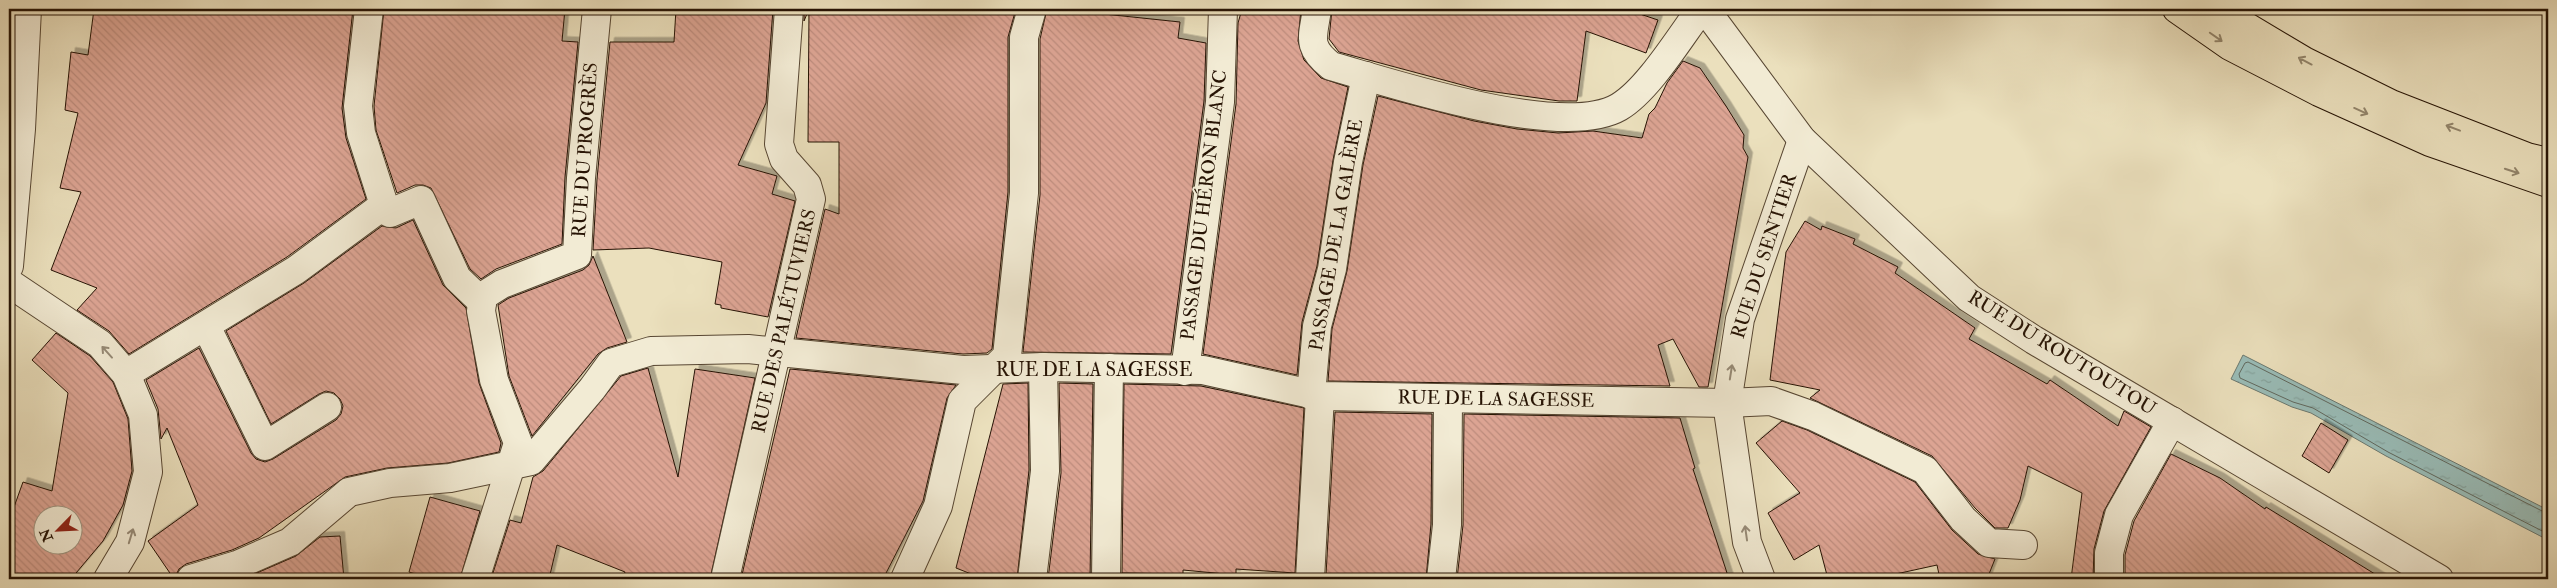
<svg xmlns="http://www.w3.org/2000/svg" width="2557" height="588" viewBox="0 0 2557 588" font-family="'IM FELL Double Pica',serif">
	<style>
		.water { fill: url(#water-ripples); stroke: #6b786f }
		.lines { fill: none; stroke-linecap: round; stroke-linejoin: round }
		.shore { stroke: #60685e; stroke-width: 1 }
		.building { fill: url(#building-back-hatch); stroke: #261304; fill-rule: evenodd; filter: url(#shadow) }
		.minor-casing { stroke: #574632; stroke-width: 30 }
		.primary-casing { stroke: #261304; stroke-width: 30 }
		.minor { stroke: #f2ebd4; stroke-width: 28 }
		.primary { stroke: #ebe0bd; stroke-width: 28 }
		.oneway { stroke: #92846a }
		.oneway2 { stroke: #968a76 }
		.labels { text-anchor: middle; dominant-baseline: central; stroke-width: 4; stroke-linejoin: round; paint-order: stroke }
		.street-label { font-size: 19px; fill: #261304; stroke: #f2ebd4 }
	</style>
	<defs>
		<pattern id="water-ripples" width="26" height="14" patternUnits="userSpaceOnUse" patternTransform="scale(1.25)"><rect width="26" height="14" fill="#99bcb7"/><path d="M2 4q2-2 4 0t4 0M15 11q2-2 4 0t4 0" fill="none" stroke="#84a19c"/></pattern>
		<pattern id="building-back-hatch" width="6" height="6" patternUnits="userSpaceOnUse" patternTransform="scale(1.25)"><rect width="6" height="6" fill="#dca493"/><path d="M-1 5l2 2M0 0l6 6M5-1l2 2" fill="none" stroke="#bd8c7d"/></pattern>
		<filter id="shadow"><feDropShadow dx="4.5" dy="-4.5" stdDeviation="0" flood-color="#0004"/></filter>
	</defs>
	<rect width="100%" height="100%" fill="#ebe0bd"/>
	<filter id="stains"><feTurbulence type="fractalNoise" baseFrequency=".004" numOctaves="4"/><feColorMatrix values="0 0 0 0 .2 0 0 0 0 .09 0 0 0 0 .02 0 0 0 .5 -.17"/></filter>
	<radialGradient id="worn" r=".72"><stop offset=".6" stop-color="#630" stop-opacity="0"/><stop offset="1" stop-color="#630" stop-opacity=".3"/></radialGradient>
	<path class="water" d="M2243,355L2548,510V540L2386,456L2311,413L2292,407L2231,379Z"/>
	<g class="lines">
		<path class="shore" d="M2548,514L2248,362L2245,363L2239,374L2240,378L2293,402L2313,408L2388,452L2548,534"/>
	</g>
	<g class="building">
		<path d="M94,9H144V11L217,14V9H353L342,108L346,138L366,199L287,257L129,354L109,331L77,310L97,288L51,270L81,192L60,188L78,113L65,110L71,52L88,55Z"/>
		<path d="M384,9H565L562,41L578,42L565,177L562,244L496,269L481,279L470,269L431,188L423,185H415L397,193L376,130L374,106Z"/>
		<path d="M676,9H773L766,103L738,165L777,176L772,194L795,201L768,317L721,308V305L715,304L722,262L649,248L593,250L597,179L610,42H674Z"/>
		<path d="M804,9H1016L1008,37V192L992,349L987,353L963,354L796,338L825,209L839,214V142H808L809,9L804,21Z"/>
		<path d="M1047,9H1104V14L1180,22L1178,38L1206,43L1204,101L1171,354L1023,352L1040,195V39Z"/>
		<path d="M1242,9H1301L1298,41L1304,60L1321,78L1348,87L1333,160L1317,266L1302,322L1297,375L1203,354L1236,104L1238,23Z"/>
		<path d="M1332,9H1625L1658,20L1646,53L1586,31L1577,101H1559L1481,90L1339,52L1329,39Z"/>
		<path d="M1683,61L1700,68L1726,106L1744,135L1743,148L1748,157L1708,387H1699L1673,339L1658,345L1670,386L1328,381L1332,329L1347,271L1363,165L1378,96L1474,121L1517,129L1558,133L1593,131L1642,138L1649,114L1655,108L1667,83Z"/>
		<path d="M413,220L443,285L466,308L479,383L501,443L499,452L448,463L387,468L345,477L259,538L232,550L186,564L179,569L174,579L148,541L198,505L167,428L161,439L158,409L146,380L199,348L251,453L256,459L265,462L273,459L336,420L341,414L343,406L340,399L334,393L326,391L319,394L271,424L226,331L304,283L382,226L396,228Z"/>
		<path d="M1805,221L1821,230L1822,226L1855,239L1853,244L1898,267L1895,273L1975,328L1969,339L2047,384L2050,380L2118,426L2124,411L2151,427L2104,511L2094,549L2093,579H2071L2082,493L2028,466L2020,500L2008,528H1995L1975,508L1932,456L1810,398L1820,390L1770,380L1786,252Z"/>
		<path d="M593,256L627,342L607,348L598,354L532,436L509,376L498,305L509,298L583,270L589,265Z"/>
		<path d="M56,333L90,356L113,382L128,419L132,471L123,505L103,541L71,579H9V521L23,482L52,491L68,393L32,360ZM42,516H72V546H42Z"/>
		<path d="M648,368L678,477L695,369L755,378L710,579H622L625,572L557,545L549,579H491L510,520L521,523L533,477L543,471L621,376Z"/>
		<path d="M790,369L956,385L947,398L923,501L883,579H741Z"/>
		<path d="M1028,383L1029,470L1017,579H984L956,568L1003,384Z"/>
		<path d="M1059,383L1093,384L1090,579H1048L1061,473Z"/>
		<path d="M1124,384L1201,386L1304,408L1295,573L1236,569V575L1183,570V574L1122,573Z"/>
		<path d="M1335,412L1432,414L1431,524L1426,579H1332V576L1326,575Z"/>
		<path d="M1464,414L1680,418L1695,468L1693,469L1729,579H1457L1463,525Z"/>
		<path d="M1782,421L1807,430L1915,482L1952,530L1978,554L1995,559L1987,579H1940L1937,565L1873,579H1828L1819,545L1794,560L1768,513L1800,493L1756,443Z"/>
		<path d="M2321,423L2348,440L2329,473L2302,456Z"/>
		<path d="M2171,454L2220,478L2265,509L2266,507L2383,579H2125V555L2134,521Z"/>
		<path d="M430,497L480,511L460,579H433L409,572Z"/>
		<path d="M340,536L344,579H243L296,556L320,537Z"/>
	</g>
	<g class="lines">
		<g class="minor-casing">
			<g id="minor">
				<path d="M1317,9C1313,38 1306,46 1331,66C1395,84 1562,140 1619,107C1648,90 1680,37 1701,9"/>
				<path d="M1705,9L1802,140L1969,298L2034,340L2439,579"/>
				<path d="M380,208L390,213L421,200L457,278L482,302"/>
				<path d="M9,266L21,129L27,9"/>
				<path d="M9,283L100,344L126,374L143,415L148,472L130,542L108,579"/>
				<path d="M206,326L265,446L327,407"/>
				<path d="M1185,371L1220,102L1223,9"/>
				<path d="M126,374L296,270L384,205L361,133L358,106L369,9"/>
				<path d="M1311,395L1317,326L1332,269L1348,162L1366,76"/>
				<path d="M191,579L237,565L290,542L349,492L390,483L450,478L531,461L592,389L611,363L651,351L748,349L963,370L1043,367L1203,370L1320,396L1727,403L1771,401L1813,416L1925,470L1963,519L1989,543L2023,545"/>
				<path d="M475,579L518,443L494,380L481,311L483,296L502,284L577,255L581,178L597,9"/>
				<path d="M725,579L811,199L807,185L784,159L779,144L789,9"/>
				<path d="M905,579L938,506L962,401L1007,356L1024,193V37L1032,9"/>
				<path d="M1032,579L1045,471L1043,367"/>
				<path d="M1106,579L1109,368"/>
				<path d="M1310,579L1320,396"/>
				<path d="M1441,579L1447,525L1448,399"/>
				<path d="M1761,579L1747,542L1727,403L1740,319L1802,140"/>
				<path d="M2109,579V553L2119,515L2172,421"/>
			</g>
		</g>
		<g class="primary-casing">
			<g id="primary">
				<path d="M2177,9L2230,46L2319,92L2430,142L2548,183"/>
				<path d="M2217,9L2304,61L2391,104L2527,157L2548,162"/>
			</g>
		</g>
		<use href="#minor" class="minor"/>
		<use href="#primary" class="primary"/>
	</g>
	<defs><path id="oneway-shaft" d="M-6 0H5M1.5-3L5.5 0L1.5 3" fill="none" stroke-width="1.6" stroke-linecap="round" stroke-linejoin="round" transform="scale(1.25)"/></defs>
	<g class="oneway">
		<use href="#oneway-shaft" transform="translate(2216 37) rotate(35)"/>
		<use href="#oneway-shaft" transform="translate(2305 61) rotate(-152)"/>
		<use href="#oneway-shaft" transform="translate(2361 111) rotate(24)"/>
		<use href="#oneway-shaft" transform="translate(2453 128) rotate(-159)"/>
		<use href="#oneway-shaft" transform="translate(2512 171) rotate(18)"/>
	</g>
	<g class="oneway2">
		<use href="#oneway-shaft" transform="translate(107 352) rotate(-132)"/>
		<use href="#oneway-shaft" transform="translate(1731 372) rotate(-81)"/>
		<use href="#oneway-shaft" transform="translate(1746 533) rotate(-98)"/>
		<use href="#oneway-shaft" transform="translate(131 536) rotate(-73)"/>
	</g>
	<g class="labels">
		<g class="street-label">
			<text transform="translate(585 150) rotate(-86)">RUE DU PROGRÈS</text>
			<text transform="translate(1204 205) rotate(-83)">PASSAGE DU HÉRON BLANC</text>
			<text transform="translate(1336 235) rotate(-80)">PASSAGE DE LA GALÈRE</text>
			<text transform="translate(1764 256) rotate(-72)">RUE DU SENTIER</text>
			<text transform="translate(784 321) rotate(-77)">RUE DES PALÉTUVIERS</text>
			<text transform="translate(2062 353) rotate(32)">RUE DU ROUTOUTOU</text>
			<text x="1094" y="370">RUE DE LA SAGESSE</text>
			<text transform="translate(1496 399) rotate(1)">RUE DE LA SAGESSE</text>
		</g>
	</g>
	<rect width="2557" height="588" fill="none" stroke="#ebe0bd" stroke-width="30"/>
	<rect x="10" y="10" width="2537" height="568" fill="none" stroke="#261304" stroke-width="2.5"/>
	<rect x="15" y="15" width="2527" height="558" fill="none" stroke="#261304"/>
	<g transform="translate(58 530) rotate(246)"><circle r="24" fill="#f2ebd4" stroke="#a09581"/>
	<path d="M0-4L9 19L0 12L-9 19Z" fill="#8f2418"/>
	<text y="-8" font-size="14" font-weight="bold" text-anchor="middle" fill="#261304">N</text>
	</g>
	<rect width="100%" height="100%" filter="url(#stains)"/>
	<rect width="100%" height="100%" fill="url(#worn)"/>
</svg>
